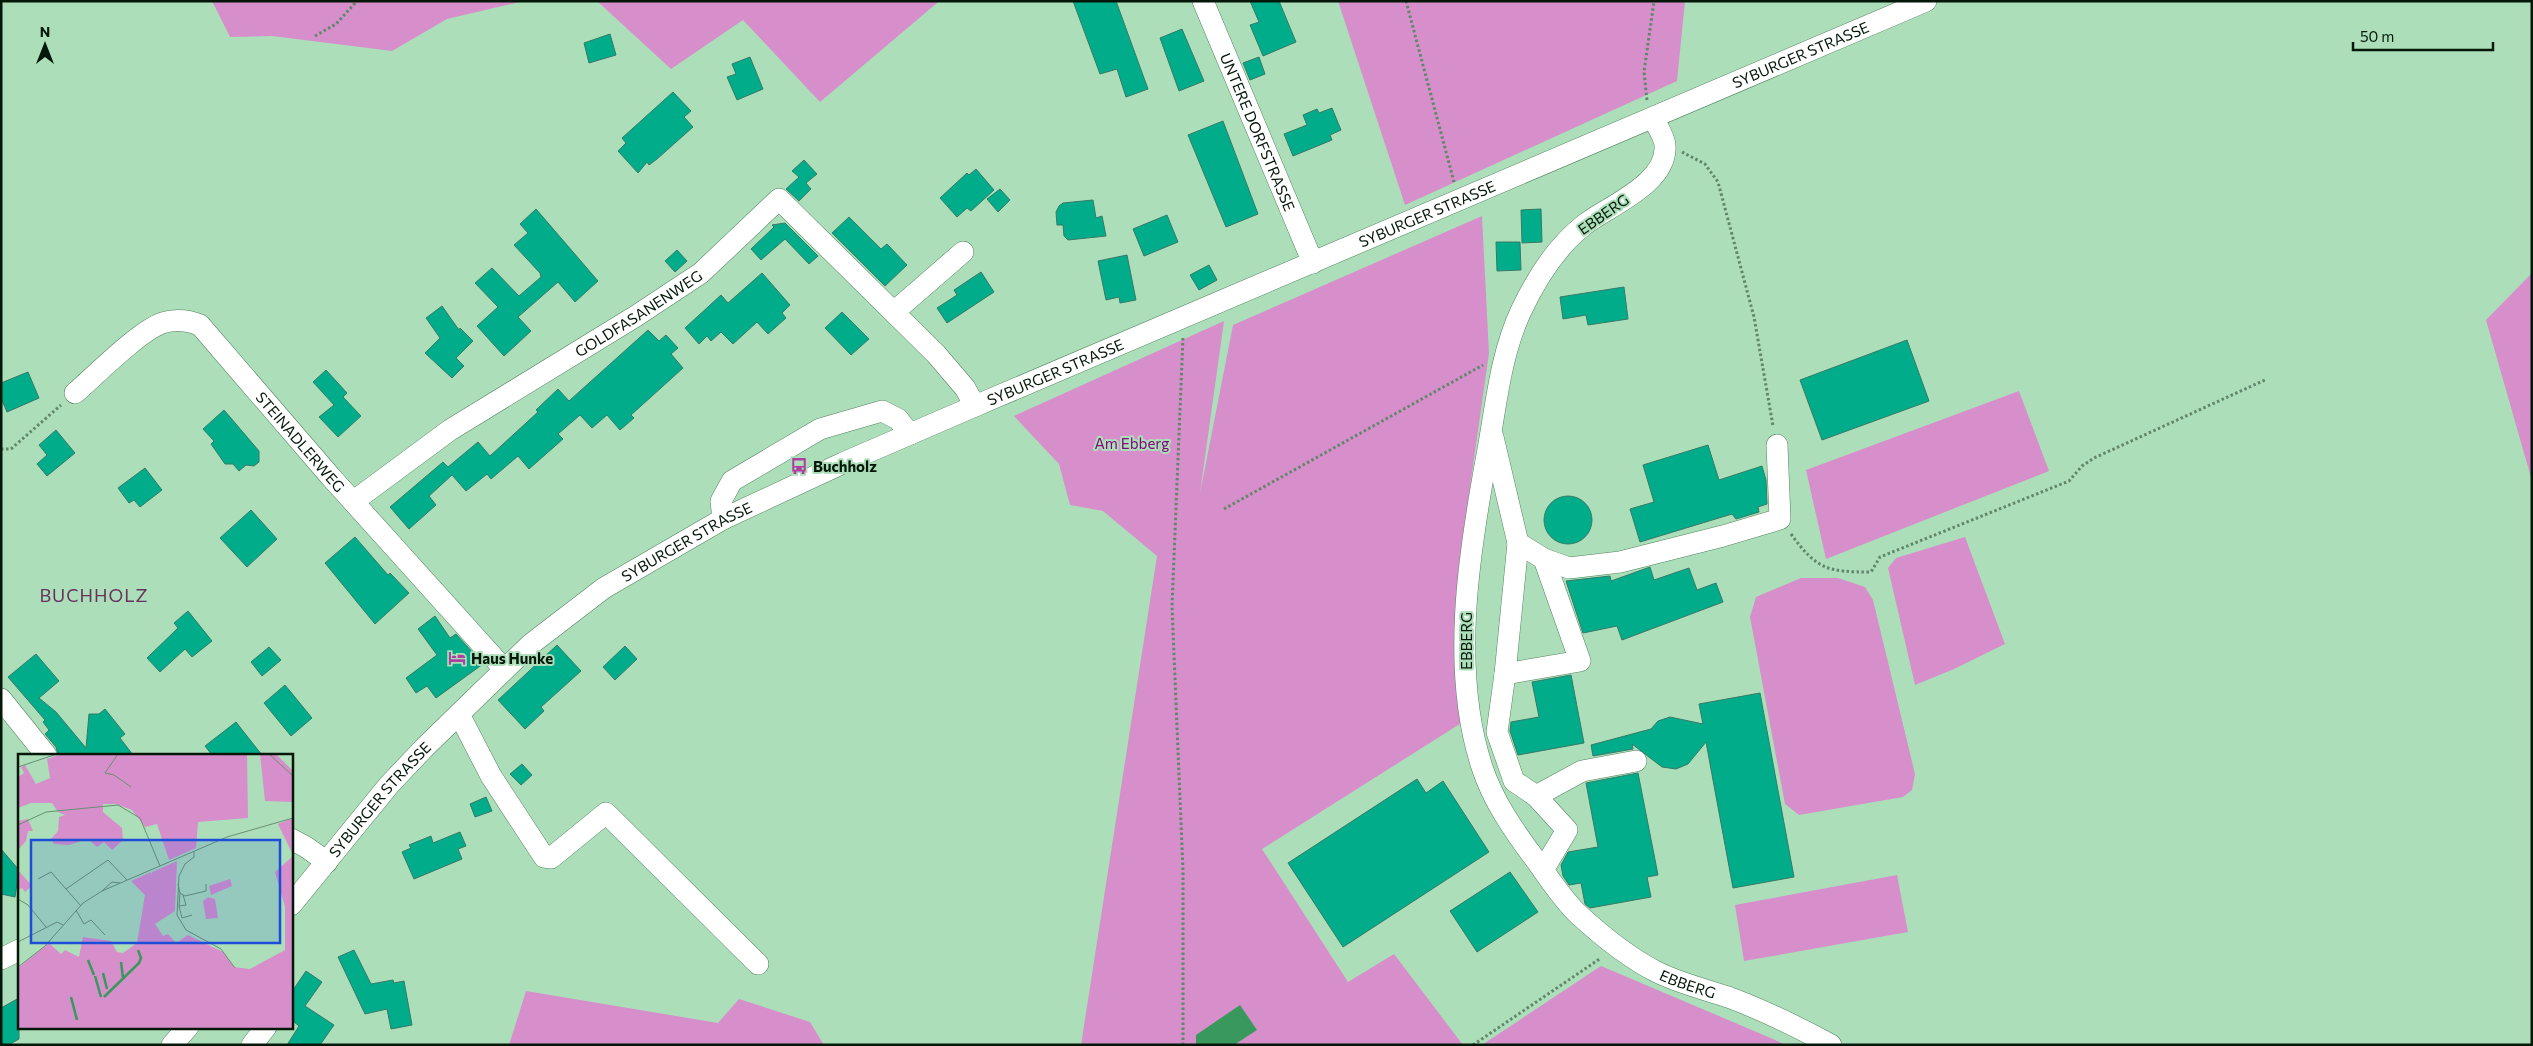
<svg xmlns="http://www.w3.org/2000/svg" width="2533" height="1046" viewBox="0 0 2533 1046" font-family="Commissioner,sans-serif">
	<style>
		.green { fill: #d68fcb }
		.water { fill: #39985c }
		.building { fill: #01ac8b; stroke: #377a67 }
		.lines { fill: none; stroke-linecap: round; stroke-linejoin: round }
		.minor-casing { stroke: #538360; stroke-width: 22 }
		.path { stroke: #62866b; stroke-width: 3; stroke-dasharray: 2.5 2.5; stroke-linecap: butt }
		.minor { stroke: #fff; stroke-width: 21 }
		.labels { text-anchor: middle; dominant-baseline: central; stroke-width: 4; stroke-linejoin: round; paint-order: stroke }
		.street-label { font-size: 15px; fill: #041709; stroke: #acdfb9 }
		.park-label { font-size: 15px; fill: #85037b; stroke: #acdfb9 }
		.poi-label { font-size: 15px; font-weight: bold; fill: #041709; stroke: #acdfb9; text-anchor: start }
		.quarter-label { font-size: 18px; letter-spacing: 1px; fill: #673260; stroke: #acdfb9 }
		.inset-river { fill: none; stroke: #39985c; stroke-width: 2.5 }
		.inset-road { fill: none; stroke: #698f73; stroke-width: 1 }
		.view { fill: #1d4ed8; fill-opacity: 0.15; stroke: #1d4ed8; stroke-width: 2.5 }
		.inset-edge { fill: none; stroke: #041709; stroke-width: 2.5 }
	</style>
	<rect width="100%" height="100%" fill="#acdfb9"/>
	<g class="green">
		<path d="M212,1H524L447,19L392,51L272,36L230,37Z"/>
		<path d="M597,1H937V3L820,102L743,20L671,69Z"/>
		<path d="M1338,1H1685L1677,81L1405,205Z"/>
		<path d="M1482,216L1489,353L1458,572L1463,722L1262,849L1348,982L1394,954L1463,1045H1081L1157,556L1103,511L1070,505L1059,464L1014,416L1224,321L1200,493L1233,325Z"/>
		<path d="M2532,273V481L2486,320Z"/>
		<path d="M2019,391L2049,471L1826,559L1806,470Z"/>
		<path d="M1965,537L2005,644L1954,669L1915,685L1888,568L1896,558Z"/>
		<path d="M1801,578H1838L1865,587L1873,600L1915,774L1912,790L1903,797L1799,815L1785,804L1750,617L1756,597Z"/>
		<path d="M1897,875L1908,932L1744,961L1735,905Z"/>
		<path d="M1601,966L1766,1036L1786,1045H1482Z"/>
		<path d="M526,991L718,1023L739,999L810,1022L824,1045H509Z"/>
	</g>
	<path class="water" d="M1240,1005L1257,1030L1234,1045H1196V1035Z"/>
	<g class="building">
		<path d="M1073,1H1116L1148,89L1126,97L1117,69L1100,74Z"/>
		<path d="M1250,1H1279L1296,42L1263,56L1250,25L1259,22Z"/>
		<path d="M1182,29L1204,81L1179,91L1160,38Z"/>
		<path d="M610,34L616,55L589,63L584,43Z"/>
		<path d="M750,57L763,89L737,100L727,77L736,74L732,64Z"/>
		<path d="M1259,57L1265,74L1250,80L1243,63Z"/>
		<path d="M673,92L691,111L684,117L693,127L657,159L649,165L647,162L638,173L618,151L626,143L622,138Z"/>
		<path d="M1332,108L1341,130L1330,135L1332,140L1293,156L1284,134L1307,125L1303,115L1317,109L1319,113Z"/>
		<path d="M1223,121L1258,214L1226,227L1188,135Z"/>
		<path d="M804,160L817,174L806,183L811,189L799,201L786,189L799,177L792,171Z"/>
		<path d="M976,169L994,190L971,211L967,208L957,217L940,198L967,173L969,175Z"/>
		<path d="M1000,189L1010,200L998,212L987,199Z"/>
		<path d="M1093,200L1096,218L1102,216L1106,236L1068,240L1064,236L1063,225H1057L1056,212L1059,206L1063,203Z"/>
		<path d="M536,209L598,281L575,302L558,282L518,317L531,331L504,356L477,326L498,307L475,283L492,268L519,296L541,277L540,273L514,245L528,233L520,224Z"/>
		<path d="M1541,209L1542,242L1522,243L1521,210Z"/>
		<path d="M1167,215L1178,242L1144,256L1133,229Z"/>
		<path d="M849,217L881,249L887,244L907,265L885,286L832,233Z"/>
		<path d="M785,223L818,256L809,264L785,239L761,260L751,249L774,227L772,225Z"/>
		<path d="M1496,242H1520L1521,270L1497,271Z"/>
		<path d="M677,250L687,261L675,272L665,261Z"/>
		<path d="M1127,255L1136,300L1120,303L1119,297L1106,300L1098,261Z"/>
		<path d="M1209,265L1217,280L1199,290L1190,275Z"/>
		<path d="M981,272L994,292L947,323L937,308L957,295L954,290Z"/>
		<path d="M762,273L790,305L782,313L786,318L768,334L757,322L733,344L721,332L711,341L707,336L699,344L685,328L721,295L728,303Z"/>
		<path d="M1624,287L1628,319L1588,325L1586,315L1563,319L1560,297Z"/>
		<path d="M442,306L459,330L460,328L473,341L456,358L464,366L452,378L425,353L440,338L426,318Z"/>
		<path d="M842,312L869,339L851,355L825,328Z"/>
		<path d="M648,330L659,341L666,335L678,348L671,354L683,368L631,415L634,418L620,430L607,415L592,428L580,415L558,434L563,439L529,469L518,456L491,479L487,474L466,491L452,475L429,496L436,505L409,529L390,507L443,462L448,467L478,442L490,456L538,412L536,410L558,389L569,401Z"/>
		<path d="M1907,340L1929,401L1822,440L1800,380Z"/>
		<path d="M326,370L347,393L343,397L361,416L338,437L319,417L334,405L313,382Z"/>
		<path d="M28,372L39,398L7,412L1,398V383Z"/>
		<path d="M224,410L259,451V462L254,466L246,465L239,471L233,464H225L211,444L214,441L203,429Z"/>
		<path d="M56,430L75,453L47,476L37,464L47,455L39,445Z"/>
		<path d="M1708,445L1719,480L1762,466L1766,480L1767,504L1758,507L1759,512L1736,519L1732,514L1640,542L1630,509L1654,502L1643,465Z"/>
		<path d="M145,468L162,490L140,507L134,500L129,503L118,488Z"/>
		<circle cx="1568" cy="520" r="24"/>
		<path d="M251,510L277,539L247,567L220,538Z"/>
		<path d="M355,537L388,575L390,573L409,593L375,624L325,563Z"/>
		<path d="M1650,567L1654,580L1689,568L1697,590L1716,583L1723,602L1622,640L1617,626L1583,633L1566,581L1610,576L1611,581Z"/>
		<path d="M188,611L212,641L192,657L185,649L160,672L147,658L178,628L174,623Z"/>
		<path d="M435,616L450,638L456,634L483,664L436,698L427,686L416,693L406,678L437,655L418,629Z"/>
		<path d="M557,645L581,671L541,707L544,711L525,729L498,700Z"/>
		<path d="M625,646L637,659L615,680L603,667Z"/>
		<path d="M269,647L281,660L262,676L251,662Z"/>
		<path d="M36,654L59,681L39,698L56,712L86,748L89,714H99L105,709L125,734L120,738L133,755H58L56,747L45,734L49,730L43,722L45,720L8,677Z"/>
		<path d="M1571,675L1584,743L1518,755L1510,731L1511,722L1539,717L1532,682Z"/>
		<path d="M285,685L312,718L291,736L264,703Z"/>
		<path d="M1760,693L1794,877L1733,888L1706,742L1688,764L1676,769L1662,767L1632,744L1633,749L1593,756L1591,745L1651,729L1658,721L1670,717L1703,724L1699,704Z"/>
		<path d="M236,722L243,731L262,755H212L205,746Z"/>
		<path d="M522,764L532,775L521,785L510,774Z"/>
		<path d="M1638,773L1658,875L1647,877L1651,897L1590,908L1585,904L1581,883L1569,885L1563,876L1561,865L1568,852L1598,847L1586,783Z"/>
		<path d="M1417,779L1426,793L1443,781L1489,852L1343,947L1288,863Z"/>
		<path d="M486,797L492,811L475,817L470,804Z"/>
		<path d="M460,832L466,846L458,849L462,859L414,879L402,852L411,848L409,845L431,836L433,843Z"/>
		<path d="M1,849L19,870L15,897L1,894Z"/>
		<path d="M1510,872L1538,912L1477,952L1450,911Z"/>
		<path d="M354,950L371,984L393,980L394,983L404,981L412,1025L391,1029L387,1009L365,1014L338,957Z"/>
		<path d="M306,971L322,982L305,1006L334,1025L320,1045H287L299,1026L294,1022L291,1026V993Z"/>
		<path d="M19,998V1039L8,1045H1V1008Z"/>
	</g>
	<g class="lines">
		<g class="minor-casing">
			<g id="minor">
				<path id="s1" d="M1203,1L1313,263"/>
				<path id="s2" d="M1653,118C1657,126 1664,136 1665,145C1668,184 1608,206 1584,225C1556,247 1536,279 1521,311C1500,356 1496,407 1487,455C1469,552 1450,670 1482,767C1493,801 1514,831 1535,859C1549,878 1562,899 1579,915C1602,936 1628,957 1655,971C1678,983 1704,989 1728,997C1763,1010 1798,1027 1831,1045"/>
				<path d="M895,311L963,252"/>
				<path id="s3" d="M75,393C96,375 138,332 162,323C175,319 188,320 200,325L330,476L504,669"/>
				<path d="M1493,437L1518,543L1544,559L1569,568L1620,562L1723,536L1780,519L1777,445"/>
				<path id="s4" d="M354,501L450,430L636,316L701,273L779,199L936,354L965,388L975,406"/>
				<path d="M723,519L721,501L732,481L820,429L882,411L898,419L910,434"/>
				<path d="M1518,543L1505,674L1580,661L1544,559"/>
				<path d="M1505,674L1497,732L1514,781L1536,796L1582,771L1636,761"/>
				<path d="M1,699L46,755"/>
				<path d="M459,714L491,776L544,857L551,858L606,813L758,964"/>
				<path d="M1536,796L1567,830L1543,870"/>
				<path d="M291,839L306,847L327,862"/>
				<path id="s5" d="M291,905L389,785L424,748L531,644L604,588L723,519L843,463L975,406L1926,1"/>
				<path d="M1,959L19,950"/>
				<path d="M172,1045L188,1027"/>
				<path d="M252,1045L266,1027"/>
			</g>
		</g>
		<g class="path">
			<path d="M1406,1L1454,182"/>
			<path d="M315,36L336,24L357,1"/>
			<path d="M1647,100L1644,72L1654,1"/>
			<path d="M1682,152L1705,164L1718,182L1754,317L1773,426"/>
			<path d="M1,449H11L61,405"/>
			<path d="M1224,509L1483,365"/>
			<path d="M1791,534C1817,570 1828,572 1871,572L1880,557L2069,481L2082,466L2094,458L2267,379"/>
			<path d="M1183,1045V871L1172,606L1183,337"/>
			<path d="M1473,1045L1601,958"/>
		</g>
		<use href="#minor" class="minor"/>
	</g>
	<defs>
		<g id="bus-bare" transform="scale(1.35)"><path d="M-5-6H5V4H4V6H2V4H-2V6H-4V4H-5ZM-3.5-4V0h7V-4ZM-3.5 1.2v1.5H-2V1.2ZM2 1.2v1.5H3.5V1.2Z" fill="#ac409f" stroke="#acdfb9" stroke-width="2.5" paint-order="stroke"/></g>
		<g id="hotel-bare" transform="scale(1.35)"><path d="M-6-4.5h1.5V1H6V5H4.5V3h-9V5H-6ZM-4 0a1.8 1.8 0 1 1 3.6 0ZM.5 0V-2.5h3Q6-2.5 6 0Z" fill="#ac409f" stroke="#acdfb9" stroke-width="2.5" paint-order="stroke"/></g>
	</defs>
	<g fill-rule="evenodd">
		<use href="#bus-bare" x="799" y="466"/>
		<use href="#hotel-bare" x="457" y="658"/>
	</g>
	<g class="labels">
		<g class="street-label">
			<text stroke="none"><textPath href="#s5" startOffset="1758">SYBURGER STRASSE</textPath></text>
			<text stroke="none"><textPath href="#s1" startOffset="142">UNTERE DORFSTRASSE</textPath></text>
			<text stroke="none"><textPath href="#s5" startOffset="1352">SYBURGER STRASSE</textPath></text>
			<text transform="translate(1603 214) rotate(-35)">EBBERG</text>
			<text stroke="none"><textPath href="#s4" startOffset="341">GOLDFASANENWEG</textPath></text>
			<text stroke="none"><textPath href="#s5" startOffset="948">SYBURGER STRASSE</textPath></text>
			<text stroke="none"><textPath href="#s3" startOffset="305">STEINADLERWEG</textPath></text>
			<text stroke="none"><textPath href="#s5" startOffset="542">SYBURGER STRASSE</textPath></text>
			<text transform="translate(1466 641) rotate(-90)">EBBERG</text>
			<text stroke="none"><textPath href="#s5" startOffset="138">SYBURGER STRASSE</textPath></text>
			<text stroke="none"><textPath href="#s2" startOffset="1028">EBBERG</textPath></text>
		</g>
		<g class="park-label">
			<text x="1132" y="443">Am Ebberg</text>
		</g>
		<g class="poi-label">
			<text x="813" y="466">Buchholz</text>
			<text x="471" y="658">Haus Hunke</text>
		</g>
		<g class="quarter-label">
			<text x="94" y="595">BUCHHOLZ</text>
		</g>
	</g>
	<g transform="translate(18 754)">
		<rect width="275" height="275" fill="#acdfb9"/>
		<path d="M43,0H229L230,64L180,68L178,94L151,106L139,70L127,73L114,56L98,50H85V58L104,74L105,86L94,96L86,88L79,93L70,85L51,91L36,90L33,85L40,77L41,63L47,61L40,58L34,49H13L0,54V23L6,19L3,13L7,11L18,30L32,24L29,5ZM242,0H258L275,17V48L247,47ZM275,64V101L260,70ZM10,65L15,77H10L8,87L0,96V67ZM275,102V275H0V214L31,189L43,200L47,196L61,203L65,183L93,187L99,198L105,199L119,189L127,141L113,127L133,118V122L134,118L159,107L157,157L137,170L145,182L150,180L158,189L170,181L205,198L216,213L232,215L267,196V153L257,118ZM0,116L14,132L7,138L4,134L0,136ZM212,125L214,132L193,141L191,132ZM190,143L197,145L200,164L188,165L185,147Z" fill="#d68fcb"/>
		<path class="inset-river" d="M70,206L76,221M103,208L105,224M85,219L89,235M77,222L83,243M53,243L59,266M86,243L121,209L123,204L120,196"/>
		<path class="inset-road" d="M100,0L87,19L96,21L113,33M251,0L275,22M0,13L39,0M0,71L28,58L100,51L122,64L142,112M176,98V103L167,110L161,122L159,161L168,176L203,195L217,214M20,125L33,118L63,152M160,130L162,139L167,142L188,137V130M48,135L90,106L109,126M84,137L94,128L102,129M162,139L161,152L168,151L165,141M0,145L10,151L28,173M161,152L164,164L174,161M58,156L66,170L73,166L87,181M0,188L39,168L45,171M0,213L27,192L65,149L84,137L209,83L275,64"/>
		<path class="view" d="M13,86H262V189H13Z"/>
		<rect width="275" height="275" class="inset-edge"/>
	</g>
	<rect width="2533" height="1046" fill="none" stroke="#041709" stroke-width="5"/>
	<g transform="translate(45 45)" stroke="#acdfb9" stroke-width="4" paint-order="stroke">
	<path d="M0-4L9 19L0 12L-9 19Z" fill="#041709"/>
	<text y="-8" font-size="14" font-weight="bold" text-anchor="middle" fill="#041709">N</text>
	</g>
	<path d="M2353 42v8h140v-8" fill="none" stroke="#041709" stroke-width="2.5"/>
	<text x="2360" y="42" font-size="15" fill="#041709" stroke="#acdfb9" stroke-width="4" paint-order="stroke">50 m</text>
</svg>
